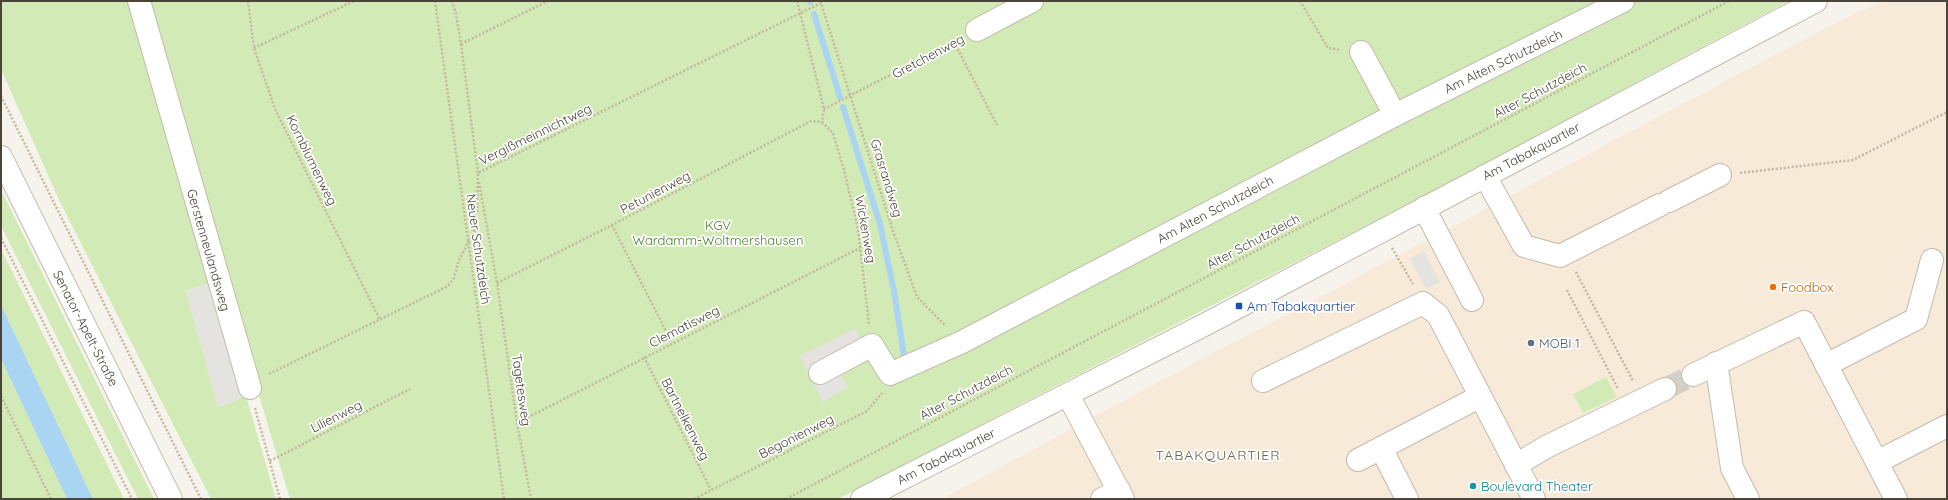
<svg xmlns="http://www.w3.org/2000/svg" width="1948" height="500" viewBox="0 0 1948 500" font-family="Quicksand,sans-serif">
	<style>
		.commercial { fill: #f7ead8 }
		.green { fill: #d2eab5 }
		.parking { fill: #e5e3e0 }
		.water { fill: #a9d4f2 }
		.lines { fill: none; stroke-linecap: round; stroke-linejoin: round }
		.stream { stroke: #a9d4f2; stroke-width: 6 }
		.minor-tunnel { stroke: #d4d0c8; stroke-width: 22; stroke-dasharray: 22 11; stroke-linecap: butt }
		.minor-casing { stroke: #c2bbae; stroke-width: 24 }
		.path { stroke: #c4b79f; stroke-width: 2.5; stroke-dasharray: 2 2; stroke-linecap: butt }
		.minor { stroke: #fff; stroke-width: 22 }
		.food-dot { fill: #e8710a; stroke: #fff; stroke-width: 1.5 }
		.transit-dot { fill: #1a4fb4; stroke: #fff; stroke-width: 1.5 }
		.service-dot { fill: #5c6f8a; stroke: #fff; stroke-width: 1.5 }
		.culture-dot { fill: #0f9aa8; stroke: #fff; stroke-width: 1.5 }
		.labels { text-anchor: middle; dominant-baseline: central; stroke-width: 3.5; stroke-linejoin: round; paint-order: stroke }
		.street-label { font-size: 13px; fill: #4b4439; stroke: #fff }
		.park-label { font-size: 13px; fill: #4a7f2a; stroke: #fff }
		.food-label { font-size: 13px; fill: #c56008; stroke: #fff; text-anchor: start }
		.transit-label { font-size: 13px; fill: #164399; stroke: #fff; text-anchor: start }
		.service-label { font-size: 13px; fill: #4e5e75; stroke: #fff; text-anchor: start }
		.culture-label { font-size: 13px; fill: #0d838f; stroke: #fff; text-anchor: start }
		.neighbourhood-label { font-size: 14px; letter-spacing: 1px; fill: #6e6250; stroke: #fff }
	</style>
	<rect width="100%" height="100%" fill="#f6f3ec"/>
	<path class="commercial" d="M1886,1H1947V499H942L1192,364L1300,308L1752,67L1857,12Z"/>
	<g class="green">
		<path d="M1,1H1789L1429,193L838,499H290L224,278L186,291L218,407L246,396L276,499H211L60,202L1,69Z"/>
		<path d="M1,190L154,499H138L1,226Z"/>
		<path d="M1,249L124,499H93L1,305Z"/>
		<path d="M1,359L61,486L67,499H1Z"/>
		<path d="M1606,377L1617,397L1583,413L1573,394Z"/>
	</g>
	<g class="parking">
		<path d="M1424,251L1440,282L1426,289L1410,259Z"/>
		<path d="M224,278L257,391L218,408L186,291Z"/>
		<path d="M855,328L864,344L865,361L841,375L848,387L823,402L799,356Z"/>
	</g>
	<path class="water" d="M1,305L93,499H67L61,486L1,359Z"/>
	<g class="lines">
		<g class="stream">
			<path d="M810,1V2"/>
			<path d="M814,14L840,97"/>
			<path d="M843,107L880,224L894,291L904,356"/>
		</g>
		<path class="minor-tunnel" d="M1665,389L1693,375"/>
		<g class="minor-casing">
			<g id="minor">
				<path d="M139,1L250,388"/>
				<path d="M977,30L1032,1"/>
				<path d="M1361,52L1395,115"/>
				<path d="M1,157L171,499"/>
				<path d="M1485,176L1524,246L1560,256L1660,205"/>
				<path d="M1669,201L1720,175"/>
				<path d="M1424,208L1472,300"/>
				<path d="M1716,363L1732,468L1748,499"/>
				<path d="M1826,365L1916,319L1932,260"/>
				<path d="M820,373L872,345L890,374L962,342L1395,115L1623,1"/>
				<path d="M1693,375L1804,322L1896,499"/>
				<path d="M1263,381L1423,303L1438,315L1534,499"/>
				<path d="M1068,395L1123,499"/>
				<path d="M1381,448L1407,499"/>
				<path d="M1358,460L1479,397"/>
				<path d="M1877,462L1947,426"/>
				<path d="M1516,465L1546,447L1665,389"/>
				<path d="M862,499L1208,323L1816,1"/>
				<path d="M1102,499L1119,490"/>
			</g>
		</g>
		<g class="path">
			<path d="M248,1L254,48L275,109L380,320"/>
			<path d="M435,1L504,499"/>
			<path d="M452,1L456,14L461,44L548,1"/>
			<path d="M797,1L824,109L822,122"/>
			<path d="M1300,1L1328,48L1341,50"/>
			<path d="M954,42L997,125"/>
			<path d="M461,44L478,173"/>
			<path d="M254,48L354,1"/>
			<path d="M1,96L201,499"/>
			<path d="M824,109L958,40"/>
			<path d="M822,122L833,133L844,170L858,229L869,324"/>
			<path d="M1740,173L1853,160L1947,112"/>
			<path d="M479,182L497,283L517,423L531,499"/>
			<path d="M612,225L672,343"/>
			<path d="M1,238L132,499"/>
			<path d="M1392,248L1413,284"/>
			<path d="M1576,272L1633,381"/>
			<path d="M497,283L612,225L811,121L822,122"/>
			<path d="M1567,290L1618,389"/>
			<path d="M644,357L711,490"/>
			<path d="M269,374L448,286L454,278L459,260L474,231L477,211L478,173L821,3L893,231L917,297L946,326"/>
			<path d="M1,396L51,499"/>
			<path d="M255,408L280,499"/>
			<path d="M517,423L860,248"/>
			<path d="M270,461L410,389"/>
			<path d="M694,499L867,411L882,393"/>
			<path d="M786,499L1729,1"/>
		</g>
		<use href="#minor" class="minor"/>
	</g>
	<circle class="food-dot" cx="1773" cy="287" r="4"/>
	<rect class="transit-dot" x="1235" y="302" width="8" height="8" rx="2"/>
	<circle class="service-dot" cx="1531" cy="343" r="4"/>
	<circle class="culture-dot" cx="1473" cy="486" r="4"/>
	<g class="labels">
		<g class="street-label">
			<text transform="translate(928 56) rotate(-28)">Gretchenweg</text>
			<text transform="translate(1503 61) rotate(-26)">Am Alten Schutzdeich</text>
			<text transform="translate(1540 90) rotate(-28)">Alter Schutzdeich</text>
			<text transform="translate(535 134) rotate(-26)">Vergißmeinnichtweg</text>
			<text transform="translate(1531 151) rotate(-28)">Am Tabakquartier</text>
			<text transform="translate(312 160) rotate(64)">Kornblumenweg</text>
			<text transform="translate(887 178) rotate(73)">Grasrandweg</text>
			<text transform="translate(655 192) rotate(-28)">Petunienweg</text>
			<text transform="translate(1215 209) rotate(-28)">Am Alten Schutzdeich</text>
			<text transform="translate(866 229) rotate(80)">Wickenweg</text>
			<text transform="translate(1253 241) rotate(-28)">Alter Schutzdeich</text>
			<text transform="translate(479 249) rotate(82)">Neuer Schutzdeich</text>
			<text transform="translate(209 250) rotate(74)">Gerstenneulandsweg</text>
			<text transform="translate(684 326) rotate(-27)">Clematisweg</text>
			<text transform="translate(86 328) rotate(63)">Senator-Apelt-Straße</text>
			<text transform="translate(522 390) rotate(82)">Tagetesweg</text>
			<text transform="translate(966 392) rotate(-28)">Alter Schutzdeich</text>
			<text transform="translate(336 416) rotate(-27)">Lilienweg</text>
			<text transform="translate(686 419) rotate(63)">Bartnelkenweg</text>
			<text transform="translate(796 436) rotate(-27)">Begonienweg</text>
			<text transform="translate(946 456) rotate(-27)">Am Tabakquartier</text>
		</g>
		<g class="park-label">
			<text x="718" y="225">KGV<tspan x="718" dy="15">Wardamm-Woltmershausen</tspan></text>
		</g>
		<g class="food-label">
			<text x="1781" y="287">Foodbox</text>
		</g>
		<g class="transit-label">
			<text x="1247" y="306">Am Tabakquartier</text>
		</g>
		<g class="service-label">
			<text x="1539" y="343">MOBI 1</text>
		</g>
		<g class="culture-label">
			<text x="1481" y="486">Boulevard Theater</text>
		</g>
		<g class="neighbourhood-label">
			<text x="1218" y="455">TABAKQUARTIER</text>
		</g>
	</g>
	<rect width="1948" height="500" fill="none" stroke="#4b4439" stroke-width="4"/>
</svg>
